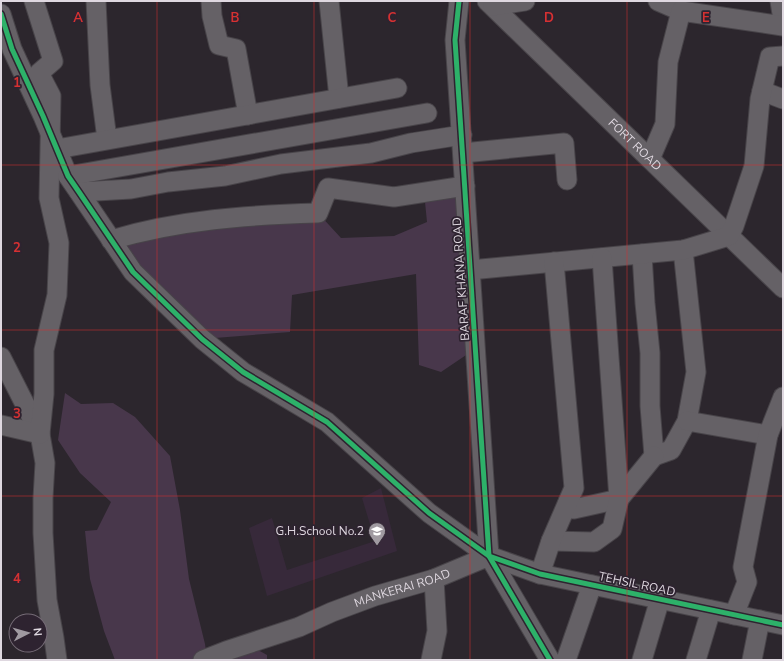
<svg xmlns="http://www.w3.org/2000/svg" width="784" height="661" viewBox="0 0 784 661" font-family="'Nunito Sans',sans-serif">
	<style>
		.built { fill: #37293a }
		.green { fill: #48374b }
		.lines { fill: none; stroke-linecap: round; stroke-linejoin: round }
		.minor-casing { stroke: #484449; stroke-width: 21 }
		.minor { stroke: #656166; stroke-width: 19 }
		.cycleway-casing { stroke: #2e2330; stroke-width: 8 }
		.cycleway { stroke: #2db169; stroke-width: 5 }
		.grid { fill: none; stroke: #d63131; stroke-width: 1; stroke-opacity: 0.55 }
		.labels { text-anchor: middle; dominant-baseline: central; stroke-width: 3.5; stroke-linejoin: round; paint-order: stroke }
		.street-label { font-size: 12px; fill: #dfd8e0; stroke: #2e2330 }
		.poi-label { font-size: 12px; fill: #dfd8e0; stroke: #2e2330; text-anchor: end }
		.grid-label { font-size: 13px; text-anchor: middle; font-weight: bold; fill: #d63131; stroke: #2e2330; stroke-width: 3.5; stroke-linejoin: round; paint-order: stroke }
	</style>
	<rect width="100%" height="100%" fill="#2c262d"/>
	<path class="built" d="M381,488L397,551L267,596L249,528L272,518L287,570L375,541L362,498Z"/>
	<g class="green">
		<path d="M465,186L475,349L441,372L419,365L416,274L292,295L290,332L202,339L111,240L318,213L341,238L394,236L427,222L424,192Z"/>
		<path d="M65,393L81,404L113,403L135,417L170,456L180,510L189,579L205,644L207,658L203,660H115L104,631L90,579L85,531L97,530L111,502L80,473L58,440Z"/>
		<path d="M247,644L267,655V660H206Z"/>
	</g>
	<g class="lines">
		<g class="minor-casing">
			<g id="minor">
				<path d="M96,1L100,85L107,139"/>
				<path d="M211,1L212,16L219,45L236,49L248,115"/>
				<path d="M329,1L339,98"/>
				<path d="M459,1L455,40L489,556L550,660"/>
				<path id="s1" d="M487,1L783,288"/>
				<path d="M658,1L681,11"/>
				<path d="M780,1L783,20"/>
				<path d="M493,6L525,1"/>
				<path d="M1,14L12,49L43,116L68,176L79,192L133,272L202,339L243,372L327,422L429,513L489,556L540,574L783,625"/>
				<path d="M762,91L783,99"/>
				<path d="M57,149L397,88"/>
				<path d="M463,153L564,143L567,180"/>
				<path d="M650,159L665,124L668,62L681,11L783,26"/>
				<path d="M68,176L427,113"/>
				<path d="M79,192L131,189L168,182L225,176L281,164L371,153L411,143L462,135"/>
				<path d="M111,240C178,220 248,215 318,213L328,188L394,197L465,186"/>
				<path d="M642,254L645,303L650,353V406L654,456L671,450L687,421L696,372L683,250"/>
				<path d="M470,270L683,250L729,236L734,226L754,166L760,99L770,57L783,56"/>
				<path d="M1,357L40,434L45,463L43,498V533L47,600L54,638L57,660"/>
				<path d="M687,421L768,435"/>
				<path d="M1,425L40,434L44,394V350L57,295L59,243L49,198L51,96L39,73L53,61L34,1"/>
				<path d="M568,502L574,509L619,499L654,456"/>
				<path d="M551,541L594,542L612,529L619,499L602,258"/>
				<path d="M540,574L551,541L574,488L554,262"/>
				<path d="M734,615L747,582L743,567L768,435L783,397"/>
				<path id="s2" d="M203,660L226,651L299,627L332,612L375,596L434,579L489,556"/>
				<path d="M431,660L437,631L434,579"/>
				<path d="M566,660L592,585"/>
				<path d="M642,660L660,599"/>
				<path d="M696,660L711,610"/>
				<path d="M752,660L760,620"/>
			</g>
		</g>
		<use href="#minor" class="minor"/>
		<g class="cycleway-casing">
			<g id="cycleway">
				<path d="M459,1L455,40L489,556L550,660"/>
				<path d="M1,14L12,49L43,116L68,176L79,192L133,272L202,339L243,372L327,422L429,513L489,556L540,574L783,625"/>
			</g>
		</g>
		<use href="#cycleway" class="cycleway"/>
	</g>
	<path class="grid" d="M157,1V660M314,1V660M470,1V660M627,1V660M1,165H783M1,330H783M1,496H783"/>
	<defs>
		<g id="school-pin" transform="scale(0.9)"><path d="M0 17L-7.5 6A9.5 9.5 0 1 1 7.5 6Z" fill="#a09aa1" stroke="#2e2330"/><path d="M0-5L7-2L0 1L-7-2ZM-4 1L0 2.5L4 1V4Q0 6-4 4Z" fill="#fff"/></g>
	</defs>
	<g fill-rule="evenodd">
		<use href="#school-pin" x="377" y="531"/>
	</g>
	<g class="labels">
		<g class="street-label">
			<text stroke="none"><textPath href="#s1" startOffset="206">FORT ROAD</textPath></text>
			<text transform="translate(461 279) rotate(-94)">BARAF KHANA ROAD</text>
			<text transform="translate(637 584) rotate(12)">TEHSIL ROAD</text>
			<text stroke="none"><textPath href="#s2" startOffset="212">MANKERAI ROAD</textPath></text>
		</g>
		<g class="poi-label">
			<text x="364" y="531">G.H.School No.2</text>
		</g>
	</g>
	<g class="grid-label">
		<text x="78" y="22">A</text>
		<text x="235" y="22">B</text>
		<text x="392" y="22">C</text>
		<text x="549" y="22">D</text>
		<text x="706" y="22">E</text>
		<text x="17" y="87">1</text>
		<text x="17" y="252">2</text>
		<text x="17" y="418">3</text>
		<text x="17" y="583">4</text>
	</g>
	<rect width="784" height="661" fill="none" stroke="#dfd8e0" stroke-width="4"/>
	<g transform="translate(28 633) rotate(84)"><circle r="19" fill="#2e2330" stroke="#756b76"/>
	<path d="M0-3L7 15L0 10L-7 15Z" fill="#a09aa1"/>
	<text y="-6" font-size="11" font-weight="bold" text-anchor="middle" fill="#dfd8e0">N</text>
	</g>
</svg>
